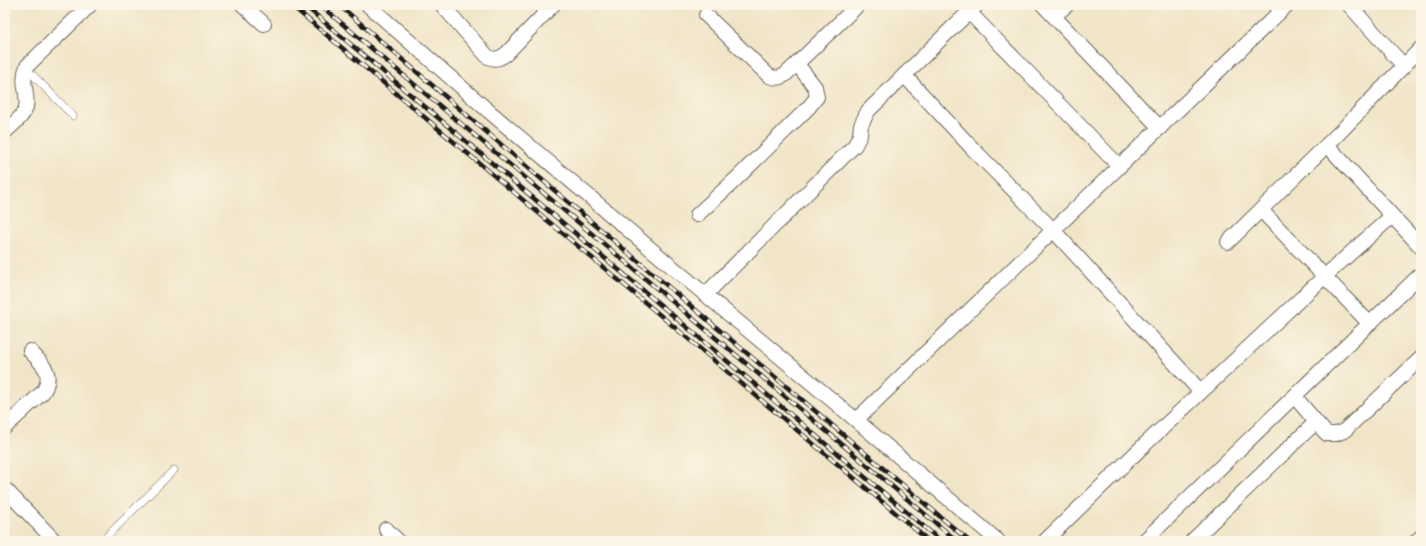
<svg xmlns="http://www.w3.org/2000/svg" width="1426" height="546" viewBox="0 0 1426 546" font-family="'Architects Daughter',sans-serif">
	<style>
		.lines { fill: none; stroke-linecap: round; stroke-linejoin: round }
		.lane-casing { stroke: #676258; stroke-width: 8 }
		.street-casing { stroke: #676258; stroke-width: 16 }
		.lane { stroke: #fff; stroke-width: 7 }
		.street { stroke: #fff; stroke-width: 14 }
		.rail-casing { stroke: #1c1c1c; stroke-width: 4.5 }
		.rail { stroke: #fcf5e5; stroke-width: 3; stroke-dasharray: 9; stroke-linecap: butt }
	</style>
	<rect width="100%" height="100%" fill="#fcf5e5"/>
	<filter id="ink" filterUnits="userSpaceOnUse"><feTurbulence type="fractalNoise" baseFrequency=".025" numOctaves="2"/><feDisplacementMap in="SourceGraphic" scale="8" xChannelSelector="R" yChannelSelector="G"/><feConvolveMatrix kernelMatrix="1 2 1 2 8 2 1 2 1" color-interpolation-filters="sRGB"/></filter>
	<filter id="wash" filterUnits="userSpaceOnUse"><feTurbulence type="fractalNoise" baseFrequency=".012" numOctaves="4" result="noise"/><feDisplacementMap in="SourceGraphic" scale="16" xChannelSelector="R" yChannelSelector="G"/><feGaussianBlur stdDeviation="0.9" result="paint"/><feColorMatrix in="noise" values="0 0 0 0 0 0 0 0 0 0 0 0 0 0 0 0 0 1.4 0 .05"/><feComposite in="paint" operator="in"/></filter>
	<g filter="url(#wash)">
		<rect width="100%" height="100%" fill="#f1e5c8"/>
	</g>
	<g filter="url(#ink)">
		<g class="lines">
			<g class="lane-casing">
				<g id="lane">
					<path d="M26,68L73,116"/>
					<path d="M102,541L174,470"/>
				</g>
			</g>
			<g class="street-casing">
				<g id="street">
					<path d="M243,5L264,24"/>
					<path d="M368,5L484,107L665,261L856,420L998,541"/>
					<path d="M442,5L488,57C495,60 499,59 506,54L553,5"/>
					<path d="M1043,5L1160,128"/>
					<path d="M1349,5L1404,66"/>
					<path d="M969,12L1119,166"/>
					<path d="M706,15L769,76C776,79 779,78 785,75L858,5"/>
					<path d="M1054,16L1067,5"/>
					<path d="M904,75L972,148L1053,230L1201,392"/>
					<path d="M5,132C11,126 25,115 26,107C29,93 20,83 27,66L90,5"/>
					<path d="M1327,145L1421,247"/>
					<path d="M1261,210L1369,323"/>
					<path d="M697,215L735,180L809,107L817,97L815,87L797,64"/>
					<path d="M1228,242L1341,131L1421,48"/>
					<path d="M705,295L855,145L860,135L861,125L868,111L952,28L977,5"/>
					<path d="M1295,397L1323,430L1327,434H1336L1344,431L1421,358"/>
					<path d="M856,420L1287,5"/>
					<path d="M5,427L43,392C55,373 42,364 30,351"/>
					<path d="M5,489L55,541"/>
					<path d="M386,529L398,541"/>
					<path d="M1045,541L1140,449L1325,276L1392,216"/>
					<path d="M1144,541L1421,274"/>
					<path d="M1192,541L1316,422"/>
					<path d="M1417,541L1421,537"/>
				</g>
			</g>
			<use href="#lane" class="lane"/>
			<use href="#street" class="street"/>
			<g class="rail-casing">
				<g id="rail">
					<path d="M291,5L929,541"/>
					<path d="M304,5L941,541"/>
					<path d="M320,5L957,541"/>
					<path d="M339,5L561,196L969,541"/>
				</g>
			</g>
			<use href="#rail" class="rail"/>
		</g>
	</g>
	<rect width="1426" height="546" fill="none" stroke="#fcf5e5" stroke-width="20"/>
</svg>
